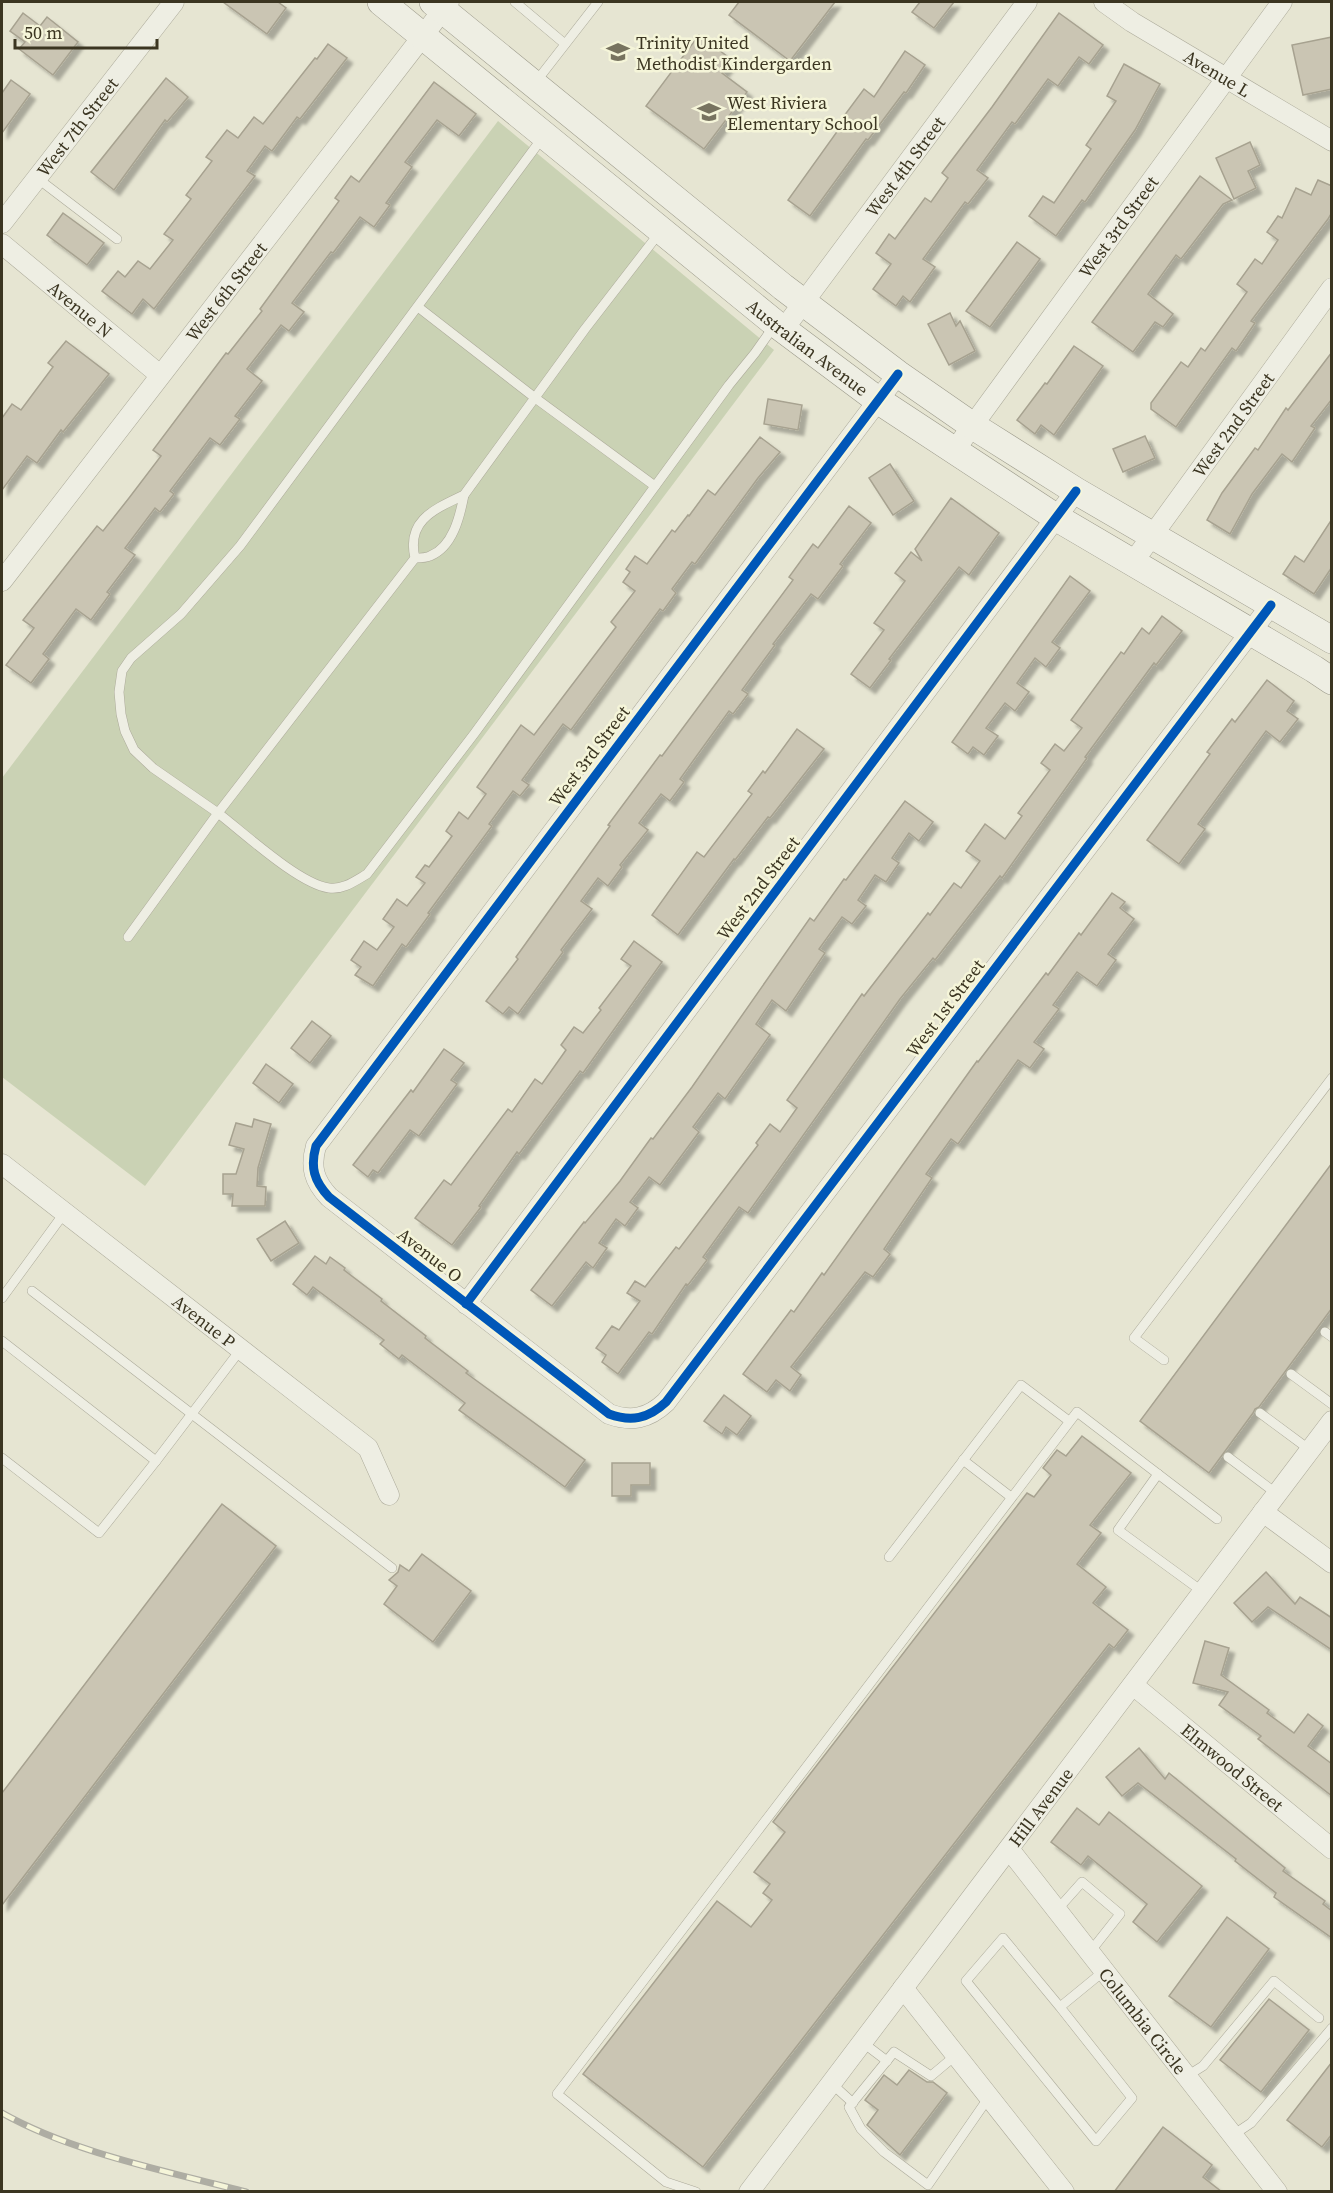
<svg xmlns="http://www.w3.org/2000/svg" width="1333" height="2193" viewBox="0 0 1333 2193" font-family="'Source Serif 4',serif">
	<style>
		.cemetery { fill: #cad2b4 }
		.building { fill: #cac5b3; stroke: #a7a290; stroke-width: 1.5; filter: url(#shadow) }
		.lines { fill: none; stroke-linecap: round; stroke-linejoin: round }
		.service-casing { stroke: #acaa9a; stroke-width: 10 }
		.minor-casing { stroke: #acaa9a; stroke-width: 21 }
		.secondary-casing { stroke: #9b998a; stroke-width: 28 }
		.service { stroke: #eeeee3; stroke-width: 9 }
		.minor { stroke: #eeeee3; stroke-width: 20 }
		.secondary { stroke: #eeeee3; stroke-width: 27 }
		.rail-casing { stroke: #aeada3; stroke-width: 7 }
		.rail { stroke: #f5f5d9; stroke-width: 4.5; stroke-dasharray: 14; stroke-linecap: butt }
		.cycleway-casing { stroke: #f5f5d9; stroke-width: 13 }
		.cycleway { stroke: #0057b8; stroke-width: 9 }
		.labels { text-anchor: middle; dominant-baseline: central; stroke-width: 5; stroke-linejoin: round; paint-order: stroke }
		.poi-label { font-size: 18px; fill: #3b3521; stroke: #f5f5d9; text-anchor: start }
		.street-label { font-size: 18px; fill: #3b3521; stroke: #f5f5d9 }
	</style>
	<defs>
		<filter id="shadow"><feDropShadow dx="5.5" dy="5.5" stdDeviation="1.5" flood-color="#0004"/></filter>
	</defs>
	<rect width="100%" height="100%" fill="#e6e5d2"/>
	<path class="cemetery" d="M498,121L774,350L145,1186L2,1077V778Z"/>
	<g class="building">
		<path d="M223,2H278L286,8L267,34Z"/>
		<path d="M739,2H835L790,61L729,15Z"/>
		<path d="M920,2H954L934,28L912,12Z"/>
		<path d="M23,13L40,26L47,17L78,42L53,75L19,49L25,42L10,31Z"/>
		<path d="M1059,13L1103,45L1089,64L1079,57L1058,86L1048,79L1015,124L1012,122L977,170L988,178L968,204L965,202L923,259L935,267L910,302L903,296L896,306L873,289L891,264L876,253L889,234L895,239L925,198L931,202L948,178L942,173L992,107Z"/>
		<path d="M699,35L732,60L722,73L747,92L704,149L646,106Z"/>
		<path d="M1332,37V89L1303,95L1292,45Z"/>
		<path d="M328,44L347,58L300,119L297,117L272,151L265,146L247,171L255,176L154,309L143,299L132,314L102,291L118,271L125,277L138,261L150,269L173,240L164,234L191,199L186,195L212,161L206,157L227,130L238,138L254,117L263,124L315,58L317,59Z"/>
		<path d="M905,51L925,65L906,93L904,92L868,140L866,139L810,216L788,200L844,122L841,120L864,89L874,97Z"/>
		<path d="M1124,64L1160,84L1135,130L1105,173L1085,202L1082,200L1056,236L1029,216L1043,196L1054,203L1091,149L1086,145L1116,101L1107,96Z"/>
		<path d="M166,78L188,97L167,122L165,120L114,190L91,172Z"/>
		<path d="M11,80L30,94L2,133V93Z"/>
		<path d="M434,82L476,114L459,136L437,120L405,162L412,167L386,203L390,205L374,227L360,217L333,253L331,252L292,303L304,312L289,331L281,325L247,369L262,381L235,416L240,419L220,445L210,438L170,491L174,494L160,512L155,508L125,548L135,555L107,592L110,594L91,620L76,609L43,654L49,659L31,683L6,665L34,628L23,620L97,526L103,531L129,498L161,456L153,450L226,353L228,354L262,311L260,309L339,201L335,198L351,176L359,182Z"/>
		<path d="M1250,142L1260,165L1248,171L1256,188L1234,199L1216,158Z"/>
		<path d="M1200,176L1232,200L1223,204L1181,259L1176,255L1148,294L1173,314L1163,327L1155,322L1133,352L1092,322Z"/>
		<path d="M1318,180L1332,186V212L1328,219L1251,321L1255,323L1236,351L1232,348L1176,427L1151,409V403L1181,362L1188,367L1201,348L1205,351L1247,292L1237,284L1255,259L1262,264L1278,240L1267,232L1278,216L1282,218L1296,188L1311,195Z"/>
		<path d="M63,213L104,243L87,265L47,235Z"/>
		<path d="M1017,242L1040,259L990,327L966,311Z"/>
		<path d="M950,313L956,326L960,321L975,351L949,365L928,324Z"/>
		<path d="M66,341L109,374L63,432L61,430L37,463L27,456L2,490V418L12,404L21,410L53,367L48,363Z"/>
		<path d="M1074,346L1103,366L1054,435L1041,425L1035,434L1017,420L1045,383L1047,384Z"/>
		<path d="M1332,352V399L1311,426L1315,428L1292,462L1282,454L1252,494L1230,534L1207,520L1222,493L1255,448L1258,450L1286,408L1288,410Z"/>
		<path d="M768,399L802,405L798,430L764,424Z"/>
		<path d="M1145,436L1155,458L1123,472L1113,449Z"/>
		<path d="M760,437L780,452L758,478L695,564L692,562L672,589L676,593L663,611L660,609L571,730L563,724L522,780L529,785L520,796L513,791L489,824L492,826L428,913L430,914L406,947L402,944L373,986L355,975L361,967L351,960L364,941L377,950L394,927L383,919L397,899L407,906L425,883L416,877L425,865L429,867L452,836L446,831L459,812L468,819L486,794L477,787L521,725L534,735L616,627L611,622L635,591L623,582L630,572L626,569L635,556L647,564L672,530L675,532L688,515L689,516L708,490L715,495Z"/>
		<path d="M890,464L914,501L893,515L869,478Z"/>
		<path d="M951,498L999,533L969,575L959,567L889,659L891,660L870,688L851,674L884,630L874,623L905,581L895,573L911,552L922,561L915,549Z"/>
		<path d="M849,506L871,523L840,564L843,566L818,599L811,594L773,644L775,645L742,690L748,694L733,714L729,711L680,779L684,782L670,801L661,794L639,823L648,830L620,865L622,867L608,886L598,878L581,901L592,909L561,950L563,952L518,1014L509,1007L503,1014L486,1001L518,959L516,957L610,826L608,825L660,755L662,756L793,580L789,577L813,544L818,548Z"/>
		<path d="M1332,519V567L1314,594L1283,574L1295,556L1304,562Z"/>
		<path d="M1070,576L1090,591L1052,642L1060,648L1046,667L1035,658L1017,683L1029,692L1015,711L1005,703L986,728L998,736L984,755L973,747L968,754L952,742Z"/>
		<path d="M1162,616L1182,631L1156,665L1154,663L1085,757L1087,758L1002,878L1000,876L935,960L933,958L900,999L748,1213L739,1207L703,1257L707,1260L688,1285L686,1284L652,1334L649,1332L618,1374L602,1362L606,1355L596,1348L612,1326L619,1330L640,1301L627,1293L635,1281L645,1287L676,1247L679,1249L758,1145L756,1143L770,1124L780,1132L797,1108L787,1100L862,994L864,996L928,913L930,915L954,883L961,888L980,861L966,851L985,824L1005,839L1022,816L1018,813L1050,770L1041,763L1055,744L1064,751L1082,728L1071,720L1121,652L1124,654L1142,628L1149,634Z"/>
		<path d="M1267,680L1294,701L1287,711L1298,719L1280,742L1266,731L1198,824L1205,829L1179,864L1147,840L1210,754L1207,752L1232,719L1235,722Z"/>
		<path d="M797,729L824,749L770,818L768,817L735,860L734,859L678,935L652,915L697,852L704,857L752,794L748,791L763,771L765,773Z"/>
		<path d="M905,801L933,822L919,841L909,833L892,858L899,863L886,882L875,875L858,900L866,906L852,924L842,917L819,949L825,953L786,1011L772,1000L756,1024L770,1035L725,1099L718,1093L693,1127L699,1132L660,1185L649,1177L630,1202L638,1208L625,1226L616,1219L599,1243L607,1248L593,1268L586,1262L552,1306L531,1290L584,1222L585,1223L620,1181L651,1138L653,1139L692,1087L810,918L814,921L844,879L846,880Z"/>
		<path d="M1112,893L1125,902L1120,908L1134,919L1108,954L1116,960L1097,986L1077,972L1053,1005L1059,1009L1034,1042L1044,1049L1030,1068L1018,1060L958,1144L951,1139L926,1174L932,1178L884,1249L890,1254L873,1277L865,1272L791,1367L801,1375L790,1391L776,1380L767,1392L743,1374L791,1310L794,1312L822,1273L824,1275L977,1061L978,1062L1046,973L1048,975L1079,933L1081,935Z"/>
		<path d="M634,941L662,962L583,1073L580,1071L519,1154L517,1152L479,1206L481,1207L452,1245L415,1218L444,1180L451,1185L508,1109L512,1112L535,1079L542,1084L566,1050L561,1045L574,1027L583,1033L601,1010L599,1008L631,966L621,959Z"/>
		<path d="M312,1021L331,1036L310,1063L291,1048Z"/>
		<path d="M444,1049L464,1063L451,1080L457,1084L419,1136L410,1130L378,1173L373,1170L368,1177L353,1165L411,1090L413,1092Z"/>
		<path d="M266,1064L293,1084L279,1103L253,1083Z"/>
		<path d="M254,1119L271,1124L258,1168L257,1186L266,1187L265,1206H232L233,1194H223V1174H236L244,1149L229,1145L236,1123L252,1127Z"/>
		<path d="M1332,1163V1308L1259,1407L1255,1409L1253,1413L1209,1473L1140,1421Z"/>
		<path d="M285,1221L299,1243L271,1261L257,1239Z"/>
		<path d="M315,1256L326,1264L330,1257L345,1268L344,1270L382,1299L381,1301L426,1336L425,1338L468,1371L466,1373L585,1460L565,1487L459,1410L465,1403L402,1355L399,1359L380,1344L384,1340L313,1287L307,1295L293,1284Z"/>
		<path d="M724,1395L751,1416L737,1435L726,1427L722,1434L704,1421Z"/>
		<path d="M1082,1436L1131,1473L1090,1525L1101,1533L1077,1564L1106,1587L1093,1603L1128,1630L1114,1648L1109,1644L703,2167L583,2074L717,1901L751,1927L772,1900L763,1893L770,1884L754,1872L785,1832L773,1822L1027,1493L1034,1497L1051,1475L1043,1468L1057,1450L1066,1456Z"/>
		<path d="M612,1463H650V1485H631V1496H612Z"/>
		<path d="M222,1504L276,1546L2,1905V1793Z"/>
		<path d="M422,1554L471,1591L433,1642L384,1604L397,1586L389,1580L398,1572L400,1565L409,1571Z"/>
		<path d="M1266,1572L1295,1604L1300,1597L1332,1618V1650L1268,1607L1252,1622L1234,1603Z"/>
		<path d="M1205,1641L1229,1648L1221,1675L1269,1710L1267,1713L1294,1733L1308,1714L1323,1726L1308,1746L1332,1764V1796L1258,1739L1261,1736L1219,1705L1228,1692L1193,1683Z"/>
		<path d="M1139,1748L1165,1779L1169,1773L1285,1868L1283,1871L1325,1901L1323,1904L1332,1911V1938L1274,1897L1276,1893L1235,1861L1236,1859L1138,1783L1122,1796L1106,1777Z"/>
		<path d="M1077,1808L1099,1825L1109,1812L1202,1886L1157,1942L1133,1922L1147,1904L1088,1856L1081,1865L1051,1842Z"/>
		<path d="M1227,1917L1269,1949L1211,2027L1169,1996Z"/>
		<path d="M1269,1999L1309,2030L1261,2092L1220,2060Z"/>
		<path d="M1332,2062V2134L1322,2147L1287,2120Z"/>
		<path d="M909,2070L927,2082H933L947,2093L900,2155L867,2125L878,2110L865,2100L884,2075L897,2085Z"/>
		<path d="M1163,2127L1212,2165L1203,2177L1222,2192H1114Z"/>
	</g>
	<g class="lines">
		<g class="service-casing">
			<g id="service">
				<path d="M515,2L565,44"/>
				<path d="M535,83L598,2"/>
				<path d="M37,178L117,239"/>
				<path d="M660,232L585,329L464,495C435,509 406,520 415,558L218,813C244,833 299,884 329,888C343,890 355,881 367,874L474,734L729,385L755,353L774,326"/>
				<path d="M418,307L534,397L655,486"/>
				<path d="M415,558C420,558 426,558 430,556C453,547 460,516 464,495"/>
				<path d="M128,937L218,813L153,768L134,750L125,731L121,714L119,692L122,671L131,658L181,614L240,546L543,137"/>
				<path d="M32,1291L392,1568"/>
				<path d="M2,1298L65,1212"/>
				<path d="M1325,1332L1332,1337"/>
				<path d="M2,1341L156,1461L241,1349"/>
				<path d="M1164,1360L1134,1338L1332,1078"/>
				<path d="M1291,1374L1332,1404"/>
				<path d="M1260,1413L1310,1450"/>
				<path d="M1228,1457L1277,1494"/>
				<path d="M2,1458L99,1533L156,1461"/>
				<path d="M963,1460L1011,1497"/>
				<path d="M889,1557L1021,1385L1069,1421"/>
				<path d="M1203,1592L1118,1530L1158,1474L1217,1519"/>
				<path d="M1057,1910L1082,1882L1120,1914L1090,1952"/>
				<path d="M1060,2007L1132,2098L1096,2141L966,1981L1003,1938L1060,2007L1104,1971"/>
				<path d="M862,2042L887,2061"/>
				<path d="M956,2055L931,2076L894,2052L849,2107L861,2129L884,2152L928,2185L989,2097"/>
				<path d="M1187,2076L1203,2066L1274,1981L1319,2018"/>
				<path d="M831,2083L853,2103"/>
				<path d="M1233,2135L1251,2123L1332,2028"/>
				<path d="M696,2192L666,2182L557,2094L1077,1412L1158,1474"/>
			</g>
		</g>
		<g class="minor-casing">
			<g id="minor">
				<path id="s1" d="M1104,2L1132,22L1332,141"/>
				<path id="s2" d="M2,223L174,2"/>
				<path id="s3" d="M2,244L160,375"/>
				<path id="s4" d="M783,330L1027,2"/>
				<path d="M898,374L316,1146C310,1167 314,1181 329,1197L609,1414C631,1422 648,1419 666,1402L1271,605"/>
				<path id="s5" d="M954,451L1282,2"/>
				<path id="s6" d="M1133,562L1332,288"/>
				<path id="s7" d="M2,581L449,2"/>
				<path id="s8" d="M2,1164L368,1448L389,1495"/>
				<path d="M466,1304L1076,491"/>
				<path d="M1263,1512L1332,1563"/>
				<path id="s9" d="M1133,1685L1332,1849"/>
				<path id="s10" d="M1009,1849L1277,2192"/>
				<path d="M903,1988L1064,2192"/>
				<path id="s11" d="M749,2192L1332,1421"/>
			</g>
		</g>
		<g class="secondary-casing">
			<g id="secondary">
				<path id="s12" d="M381,2L776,324L879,401L1057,518L1314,669L1332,681"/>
				<path d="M433,2L783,287L898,374L973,426L1076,491L1332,640"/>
			</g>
		</g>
		<use href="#service" class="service"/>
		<use href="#minor" class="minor"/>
		<use href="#secondary" class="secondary"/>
		<g class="rail-casing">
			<path id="rail" d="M2,2113C73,2153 167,2171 246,2192"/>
		</g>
		<use href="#rail" class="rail"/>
		<g class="cycleway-casing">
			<g id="cycleway">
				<path d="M898,374L316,1146C310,1167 314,1181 329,1197L609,1414C631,1422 648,1419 666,1402L1271,605"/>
				<path d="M466,1304L1076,491"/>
			</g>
		</g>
		<use href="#cycleway" class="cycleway"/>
	</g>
	<defs>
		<g id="school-bare" transform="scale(1.8)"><path d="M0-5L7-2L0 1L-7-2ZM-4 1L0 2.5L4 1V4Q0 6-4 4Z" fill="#77735f" stroke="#f5f5d9" stroke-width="2.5" paint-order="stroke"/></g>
	</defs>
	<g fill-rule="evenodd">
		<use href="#school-bare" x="618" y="52"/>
		<use href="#school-bare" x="709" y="112"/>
	</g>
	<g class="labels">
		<g class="poi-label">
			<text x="636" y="42">Trinity United<tspan x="636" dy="21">Methodist Kindergarden</tspan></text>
			<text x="727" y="102">West Riviera<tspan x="727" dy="21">Elementary School</tspan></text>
		</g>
		<g class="street-label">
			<text stroke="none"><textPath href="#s1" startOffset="134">Avenue L</textPath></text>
			<text stroke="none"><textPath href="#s2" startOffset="122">West 7th Street</textPath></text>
			<text stroke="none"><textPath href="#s4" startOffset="204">West 4th Street</textPath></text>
			<text stroke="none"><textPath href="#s5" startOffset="278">West 3rd Street</textPath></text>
			<text stroke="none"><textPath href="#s7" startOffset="366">West 6th Street</textPath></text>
			<text stroke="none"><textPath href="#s3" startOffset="102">Avenue N</textPath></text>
			<text stroke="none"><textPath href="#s12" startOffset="549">Australian Avenue</textPath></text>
			<text stroke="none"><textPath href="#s6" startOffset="170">West 2nd Street</textPath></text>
			<text transform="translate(589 756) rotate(-53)">West 3rd Street</text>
			<text transform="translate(758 888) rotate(-53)">West 2nd Street</text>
			<text transform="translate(945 1008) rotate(-53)">West 1st Street</text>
			<text transform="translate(430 1255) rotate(38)">Avenue O</text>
			<text stroke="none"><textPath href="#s8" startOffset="256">Avenue P</textPath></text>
			<text stroke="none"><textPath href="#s9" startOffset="129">Elmwood Street</textPath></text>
			<text stroke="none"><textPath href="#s11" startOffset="483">Hill Avenue</textPath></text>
			<text stroke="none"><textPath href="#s10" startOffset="218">Columbia Circle</textPath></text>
		</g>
	</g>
	<rect width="1333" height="2193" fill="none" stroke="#3b3521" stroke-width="6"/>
	<path d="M15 39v9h142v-9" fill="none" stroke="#3b3521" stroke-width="3"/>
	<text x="24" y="39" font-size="18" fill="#3b3521" stroke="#f5f5d9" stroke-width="4.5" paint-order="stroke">50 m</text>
</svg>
